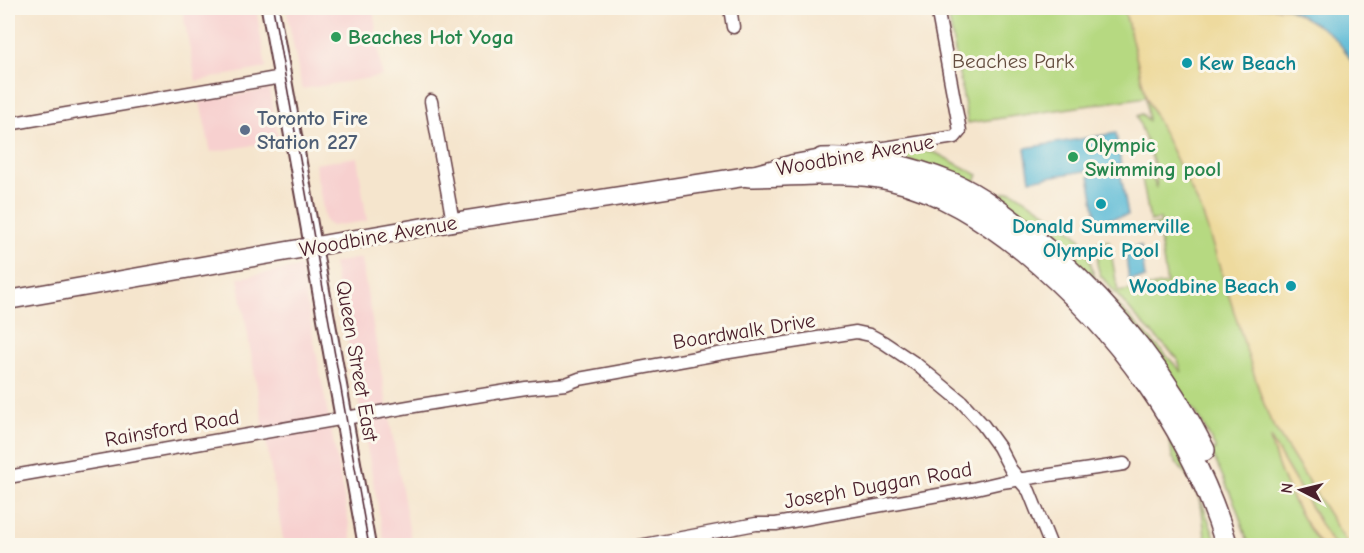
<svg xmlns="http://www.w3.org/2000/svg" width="1364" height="553" viewBox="0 0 1364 553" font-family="'Comic Neue',sans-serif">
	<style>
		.built { fill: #f7d0cf }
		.green { fill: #b6d981; stroke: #807c56; stroke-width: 1.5 }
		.sand { fill: #eeda9e; stroke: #9c7c64; stroke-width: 1.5 }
		.water { fill: #58b9d6; stroke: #516c80; stroke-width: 1.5 }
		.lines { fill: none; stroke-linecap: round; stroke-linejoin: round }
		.street-casing { stroke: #643d43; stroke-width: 15 }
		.secondary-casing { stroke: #643d43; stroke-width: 20 }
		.primary-casing { stroke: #643d43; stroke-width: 21 }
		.highway-casing { stroke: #643d43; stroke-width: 24 }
		.street { stroke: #fff; stroke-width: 12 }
		.secondary { stroke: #fff; stroke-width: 16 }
		.primary { stroke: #fff; stroke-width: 18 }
		.highway { stroke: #fff; stroke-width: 21 }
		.tram { stroke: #4a1f2b; stroke-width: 1.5 }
		.leisure-dot { fill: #2e9e5b; stroke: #fbf7ec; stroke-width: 2 }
		.culture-dot { fill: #0f9aa8; stroke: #fbf7ec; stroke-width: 2 }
		.service-dot { fill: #5c6f8a; stroke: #fbf7ec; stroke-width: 2 }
		.labels { text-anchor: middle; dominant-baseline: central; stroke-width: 6; stroke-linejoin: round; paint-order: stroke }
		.leisure-label { font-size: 21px; font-weight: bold; fill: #27864d; stroke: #fbf7ec; text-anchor: start }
		.park-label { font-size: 21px; fill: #654e40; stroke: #fbf7ec }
		.culture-label { font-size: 21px; font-weight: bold; fill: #0d838f; stroke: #fbf7ec; text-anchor: start }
		.service-label { font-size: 21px; font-weight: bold; fill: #4e5e75; stroke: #fbf7ec; text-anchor: start }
		.street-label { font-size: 21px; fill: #4a1f2b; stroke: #fbf7ec }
	</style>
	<rect width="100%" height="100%" fill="#fbf7ec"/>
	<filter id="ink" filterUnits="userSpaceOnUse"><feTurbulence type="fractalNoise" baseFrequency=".0167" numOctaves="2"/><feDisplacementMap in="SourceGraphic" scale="12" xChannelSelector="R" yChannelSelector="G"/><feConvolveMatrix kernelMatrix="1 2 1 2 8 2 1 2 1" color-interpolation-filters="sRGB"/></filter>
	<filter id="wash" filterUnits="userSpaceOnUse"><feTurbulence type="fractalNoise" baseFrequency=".008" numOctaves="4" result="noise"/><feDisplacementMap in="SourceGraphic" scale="24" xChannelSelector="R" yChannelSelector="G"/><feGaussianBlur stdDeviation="1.35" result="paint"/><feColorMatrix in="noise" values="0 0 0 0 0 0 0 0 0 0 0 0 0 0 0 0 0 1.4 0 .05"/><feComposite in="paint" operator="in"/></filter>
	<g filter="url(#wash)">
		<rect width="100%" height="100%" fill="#f5e5cd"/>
		<g class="built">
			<path d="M182,8H256L266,68L196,81Z"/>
			<path d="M286,8H344L345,10L373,8L382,76L302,89Z"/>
			<path d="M269,89L279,141L211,152L200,102Z"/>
			<path d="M357,157L367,221L331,226L325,221L315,164Z"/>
			<path d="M361,258L412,545H385L333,263Z"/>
			<path d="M300,267L353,545H284L238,278Z"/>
		</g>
		<g class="green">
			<path d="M947,8H1288L1356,71V545H1249L1235,504L1211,451L1216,449L1197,414L1009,207L1000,199L1004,192L1012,191C1031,204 1073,226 1084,244C1091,255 1090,271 1098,284L1182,372L1177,358L1135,316L1100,275L1097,264L1098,255L1100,254L1098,242L1109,241L1118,292L1167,284L1159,234L1146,235L1145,227L1161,224L1160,219L1150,221L1141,173L1148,170L1157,188L1154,164L1137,116L1142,114L1148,120L1146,97L968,123Z"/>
			<path d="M924,151L936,153L978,175L974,183L893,155Z"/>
			<path d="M1170,439L1196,487L1218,545H1206L1202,510L1199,497L1192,483L1172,457Z"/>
		</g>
		<g class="sand">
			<path d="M1124,8H1288L1326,30L1338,41L1348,51L1356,71V545H1348L1271,422L1261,396L1202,212L1146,97Z"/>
			<path d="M1270,438L1333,545H1320C1297,512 1279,478 1270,438Z"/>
		</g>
		<g class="water">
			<path d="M1288,8H1356V71C1340,34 1321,27 1288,8Z"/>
			<path d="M1116,133L1121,165L1030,180L1025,148Z"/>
			<path d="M1120,170L1128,215L1097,221L1089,176Z"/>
			<path d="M1141,246L1145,278L1129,280L1125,248Z"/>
		</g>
	</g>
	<g filter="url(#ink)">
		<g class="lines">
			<g class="street-casing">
				<g id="street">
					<path d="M730,8L733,27"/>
					<path d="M431,101L453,222"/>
					<path d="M8,124L282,77"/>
					<path d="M853,153L955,137L960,131L937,8"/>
					<path d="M8,477L420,405L526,388L566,384L579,379L729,352L856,332L870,335L883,342L916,364L962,402L983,425L999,447L1011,470L1029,491L1051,546"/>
					<path d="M639,546L756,524H776L972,489L1002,482L1124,464"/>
				</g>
			</g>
			<g class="secondary-casing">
				<path id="secondary" d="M270,8L367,546"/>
			</g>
			<g class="primary-casing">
				<path id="primary" d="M8,300L453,222L749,176L794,164L822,159"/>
			</g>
			<g class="highway-casing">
				<g id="highway">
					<path d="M822,159C867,157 909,166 951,183C981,196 1009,218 1034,239C1105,298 1163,367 1204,450"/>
					<path d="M749,176C795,176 844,169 889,179C940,190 984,219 1024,251C1117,328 1192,429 1227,546"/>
				</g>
			</g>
			<use href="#street" class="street"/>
			<use href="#secondary" class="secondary"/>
			<use href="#primary" class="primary"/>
			<use href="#highway" class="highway"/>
			<path class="tram" d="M273,8L369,546"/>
		</g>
	</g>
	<g class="leisure-dot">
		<circle cx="336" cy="37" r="6"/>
		<circle cx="1073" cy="157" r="6"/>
	</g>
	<g class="culture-dot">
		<circle cx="1187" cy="63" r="6"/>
		<circle cx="1101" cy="204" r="6"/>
		<circle cx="1291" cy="286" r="6"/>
	</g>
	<circle class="service-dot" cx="245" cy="130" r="6"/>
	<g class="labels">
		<g class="leisure-label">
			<text x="348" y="37">Beaches Hot Yoga</text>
			<text x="1085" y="145">Olympic<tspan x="1085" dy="24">Swimming pool</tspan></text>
		</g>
		<g class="park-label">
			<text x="1013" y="61">Beaches Park</text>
		</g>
		<g class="culture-label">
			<text x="1199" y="63">Kew Beach</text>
			<text x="1101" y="226" text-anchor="middle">Donald Summerville<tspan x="1101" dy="24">Olympic Pool</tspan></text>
			<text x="1279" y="286" text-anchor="end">Woodbine Beach</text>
		</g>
		<g class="service-label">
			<text x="257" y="118">Toronto Fire<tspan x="257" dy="24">Station 227</tspan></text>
		</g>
		<g class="street-label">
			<text transform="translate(855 155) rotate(-10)">Woodbine Avenue</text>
			<text transform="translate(378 236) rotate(-10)">Woodbine Avenue</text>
			<text transform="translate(744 331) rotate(-9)">Boardwalk Drive</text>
			<text transform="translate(357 361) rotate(80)">Queen Street East</text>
			<text transform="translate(172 428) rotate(-10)">Rainsford Road</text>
			<text transform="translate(878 485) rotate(-10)">Joseph Duggan Road</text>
		</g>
	</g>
	<rect width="1364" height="553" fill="none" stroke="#fbf7ec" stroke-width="30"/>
	<g transform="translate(1301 490) rotate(277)" stroke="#fbf7ec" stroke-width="4.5" paint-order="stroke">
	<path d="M0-4.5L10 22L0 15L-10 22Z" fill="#4a1f2b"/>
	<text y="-9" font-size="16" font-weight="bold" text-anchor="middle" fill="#4a1f2b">N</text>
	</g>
</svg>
